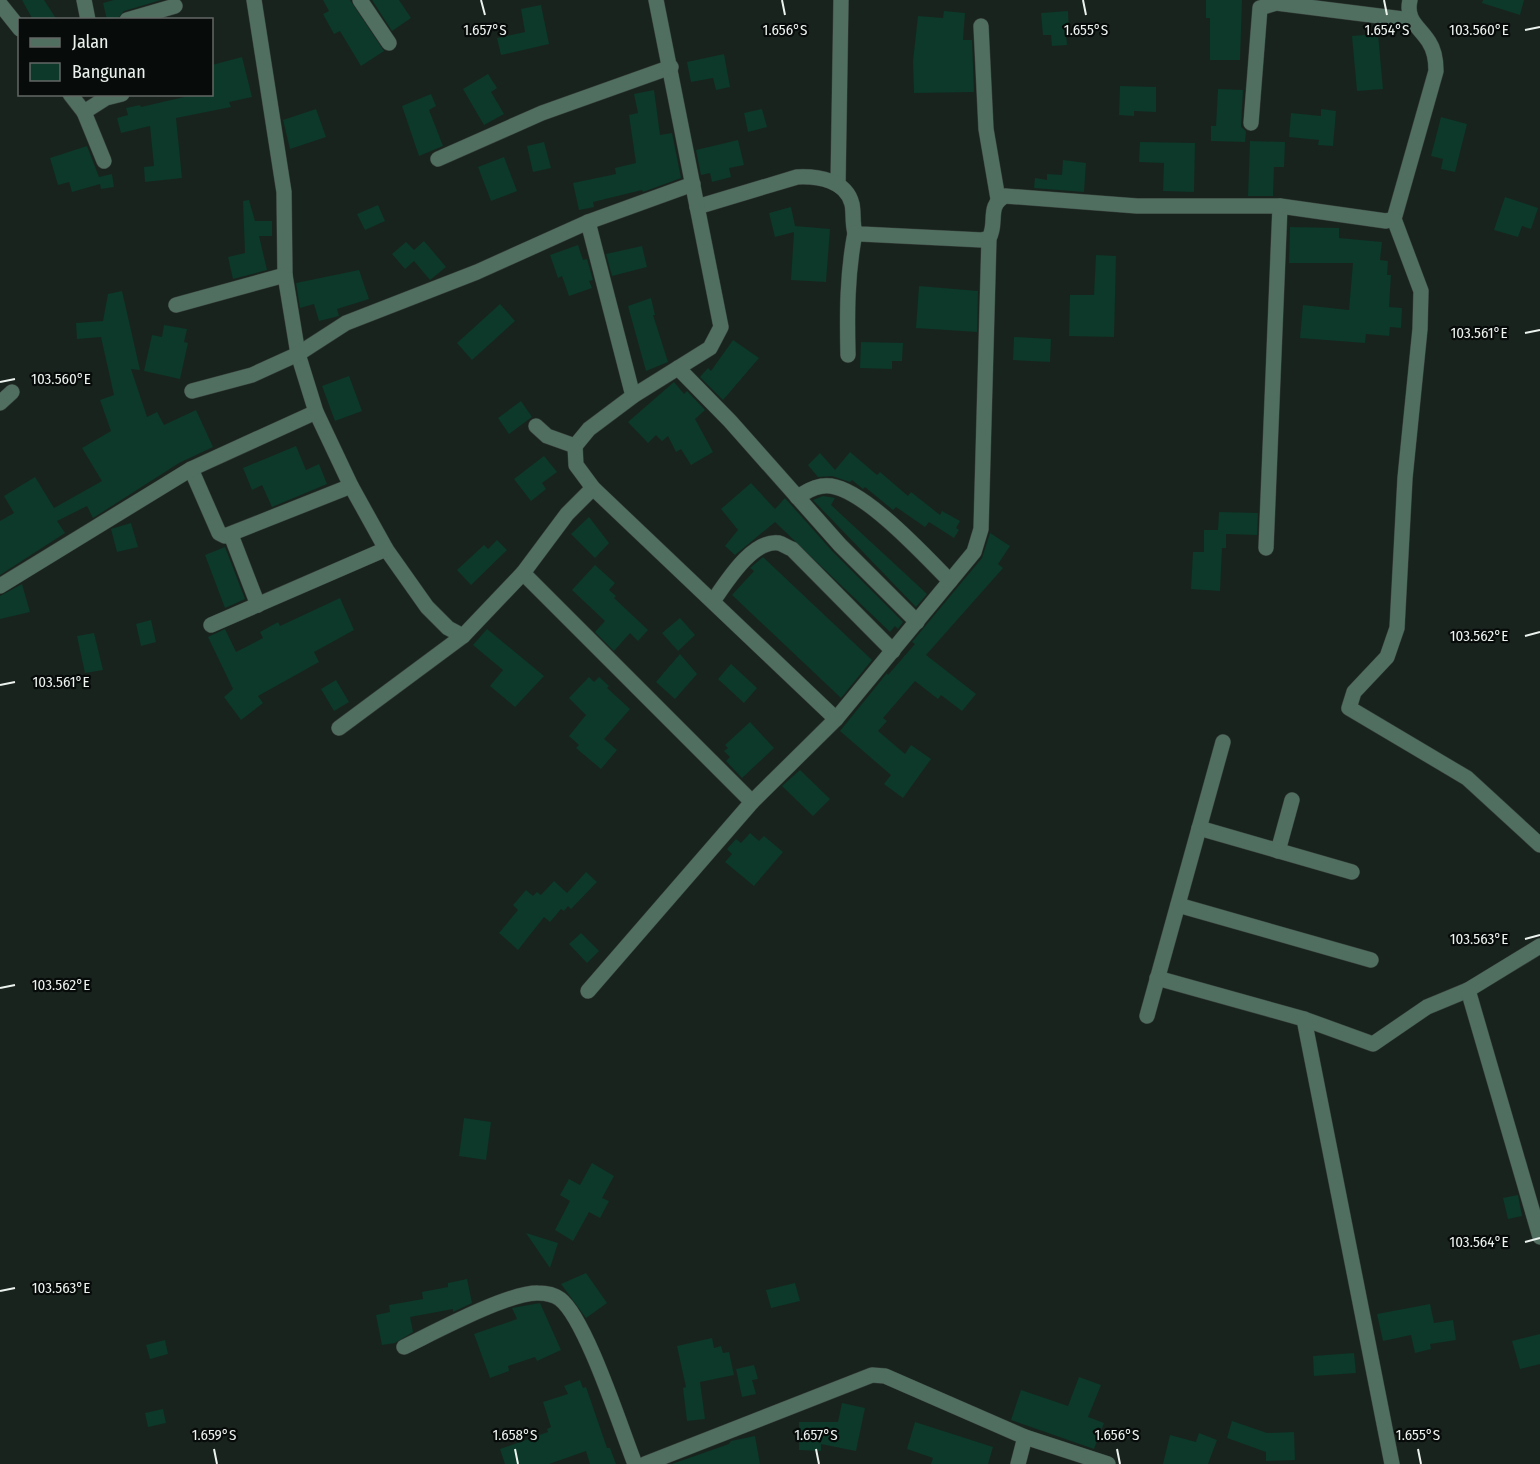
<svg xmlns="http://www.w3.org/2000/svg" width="1540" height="1464" viewBox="0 0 1540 1464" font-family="'Fira Sans Condensed',sans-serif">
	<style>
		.building { fill: #0c3929 }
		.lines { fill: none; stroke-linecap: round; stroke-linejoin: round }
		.minor-casing { stroke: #37403b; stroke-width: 16 }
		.minor { stroke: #506f61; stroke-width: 15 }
		.ticks { fill: none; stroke: #ecf3ef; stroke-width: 2 }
		.ticks-label { font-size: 15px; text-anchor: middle; fill: #ecf3ef; stroke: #070b09; stroke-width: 4.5; stroke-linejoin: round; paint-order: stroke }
	</style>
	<rect width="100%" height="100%" fill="#19231e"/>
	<g class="building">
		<path d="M22,0H44L57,20H33Z"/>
		<path d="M114,0H161L124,11L118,18L107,20L103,3Z"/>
		<path d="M323,0H350L384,51L361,66L340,31L334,34L323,14L329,11Z"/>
		<path d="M372,0H399L411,18L392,31Z"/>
		<path d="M1206,0H1242L1240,60H1210V18H1206Z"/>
		<path d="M1483,0H1524L1520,15L1482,3Z"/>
		<path d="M541,5L549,44L501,55L497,38L525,32L521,9Z"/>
		<path d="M944,11L965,13L963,40H972L974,92L914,93L913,61L918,16L943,18Z"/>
		<path d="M1068,11L1069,34H1066L1067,45L1052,46L1051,35H1043L1041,13Z"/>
		<path d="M1378,34L1383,89L1357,91L1352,36Z"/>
		<path d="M724,54L730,87L716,90L713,78L691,82L687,62Z"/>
		<path d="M242,57L252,97L229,102L231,107L176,118L182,178L145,182L144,167L154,166L150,126L121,133L117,118L128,115L126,108L140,105L141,107L197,94H212V65Z"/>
		<path d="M488,74L497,88L491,92L504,114L484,125L463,89Z"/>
		<path d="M1120,86L1156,87V112L1134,111V116L1119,115Z"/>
		<path d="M1218,89L1243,90L1241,127L1246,131L1245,142L1211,141V126H1216Z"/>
		<path d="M654,90L660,135L672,133L681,178L643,192L642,190L593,202L594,207L579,210L573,183L616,174L615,168L636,163L629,115L638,113L634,94Z"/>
		<path d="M431,94L436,106L429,110L443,146L419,156L402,106Z"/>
		<path d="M316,109L326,137L290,149L283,120Z"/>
		<path d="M762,109L767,127L748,132L744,113Z"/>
		<path d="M1321,109L1336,111L1333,146L1318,145L1319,140L1289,137L1291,113L1321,116Z"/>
		<path d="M1441,117L1467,124L1455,172L1441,169L1443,159L1431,156Z"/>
		<path d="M738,140L744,165L729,168L731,177L712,182L710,173L701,175L696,150Z"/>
		<path d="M1250,141L1285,142L1284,167H1274L1273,196H1248Z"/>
		<path d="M544,142L551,168L533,172L527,146Z"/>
		<path d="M1140,142L1195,143L1194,192L1163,191L1164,163L1139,162Z"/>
		<path d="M87,146L99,177L112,174L114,187L101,189L100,184L72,192L69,182L58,185L50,158Z"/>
		<path d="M504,157L517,191L491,201L478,167Z"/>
		<path d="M1063,160L1086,163L1084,192L1034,188L1035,178L1047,180V174L1062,175Z"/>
		<path d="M1505,197L1538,208L1531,229L1522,226L1518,237L1494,230Z"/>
		<path d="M249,200L255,221H272V236H259L267,270L233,279L228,257L245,253L243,201Z"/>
		<path d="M378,205L385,221L365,230L357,214Z"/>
		<path d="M791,207L795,226L830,229L826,282L791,280L794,232L775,237L769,213Z"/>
		<path d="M1290,227L1339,228V238L1382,242L1380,260L1388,261L1387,275H1391L1389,307L1402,308L1401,328L1390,327L1389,336L1366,334L1365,343L1300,338L1303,305L1349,310L1353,263H1289Z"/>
		<path d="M424,241L446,267L430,280L414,261L405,269L392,254L406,242L414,250Z"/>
		<path d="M578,245L583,260L587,259L593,280L589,281L592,288L569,296L562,276L558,278L550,255Z"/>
		<path d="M642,246L647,267L612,276L606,254Z"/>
		<path d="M1096,255L1116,256L1114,337L1069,336L1070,295H1094Z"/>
		<path d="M359,270L369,299L337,309L339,316L319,321L314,304L300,308L296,283Z"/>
		<path d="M919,286L978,291L977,332L916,328Z"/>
		<path d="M122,291L140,370L131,369L147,417L157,412L164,425L196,410L213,447L179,463L93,518L87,506L57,521L65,533L0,575V521L14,513L4,496L35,477L54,508L102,481L82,448L111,431L100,400L114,395L101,337L77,339L76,323L103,321L108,294Z"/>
		<path d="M651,298L655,315H653L668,362L646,371L628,306Z"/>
		<path d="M500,304L515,321L472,360L457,343Z"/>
		<path d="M164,325L187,329L184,342L188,343L180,379L144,371L152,335L162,337Z"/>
		<path d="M1014,337L1051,339L1050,362L1013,360Z"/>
		<path d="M733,340L759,358L723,400L700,377L708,368L711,371Z"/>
		<path d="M861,342L903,343L902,361H892V369L860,368Z"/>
		<path d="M349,376L362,411L335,421L322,386Z"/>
		<path d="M674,382L684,394L687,391L705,410L695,419L713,452L691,465L681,449L676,452L668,436L662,441L656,435L648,443L628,422Z"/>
		<path d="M521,401L532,417L509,434L498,418Z"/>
		<path d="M296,446L306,470L319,464L327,484L272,507L262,485L252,490L243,468Z"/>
		<path d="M850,452L877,475L880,472L908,496L911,492L940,515L942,511L960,521L956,528L959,530L954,538L929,522L925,527L896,507L893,510L865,487L863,489L852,480L850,482L832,476L818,477L808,465L820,453L835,470Z"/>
		<path d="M544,456L557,472L542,483L546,489L531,501L514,479Z"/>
		<path d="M751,483L775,509L785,498L833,552L903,622L898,629L895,626L890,632L775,522L735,555L725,546L738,530L721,509Z"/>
		<path d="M823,496L835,498L831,505L927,594L916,607L813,500Z"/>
		<path d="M1219,512L1258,513L1257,535L1226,534V548H1222L1220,591L1191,589L1193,552H1204V530H1218Z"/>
		<path d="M589,517L609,543L595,558L571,534Z"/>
		<path d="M131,523L138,547L117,552L111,529Z"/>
		<path d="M990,533L1010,546L998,564L1003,568L926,655L976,694L962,711L941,695L938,699L915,681L883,718L887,721L878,731L905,754L911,745L931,759L903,798L884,784L891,775L840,731L887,673L888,675L915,644L912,642L982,558Z"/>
		<path d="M497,540L507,550L471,585L457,570L484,545L488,549Z"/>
		<path d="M225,547L245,599L225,608L205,555Z"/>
		<path d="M763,557L872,660L841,698L732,595L754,571L750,568Z"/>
		<path d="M595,565L615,583L609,590L616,596L614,598L648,630L638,641L630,633L614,651L595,632L605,621L572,590Z"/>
		<path d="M22,584L30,612L0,619V596Z"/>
		<path d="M340,598L354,630L314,652L319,662L258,696L263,703L241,720L224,697L233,689L208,637L225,629L236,652L263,638L260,632L278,622L280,626Z"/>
		<path d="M680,618L695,635L678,651L662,633Z"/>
		<path d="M151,620L156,642L141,646L136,624Z"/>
		<path d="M487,629L544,676L515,707L490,686L503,670L473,645Z"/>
		<path d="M94,633L103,670L85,673L77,636Z"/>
		<path d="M680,654L697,674L675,699L656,682Z"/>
		<path d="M731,664L757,688L744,703L718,679Z"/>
		<path d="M589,677L594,682L599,677L609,686L607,688L630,709L604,739L617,750L601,769L576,748L579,745L569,736L586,715L569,698Z"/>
		<path d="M336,680L349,702L334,711L321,689Z"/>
		<path d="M750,722L774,748L742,778L726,761L730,757L724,751L728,748L725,745Z"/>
		<path d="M800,770L830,799L813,816L782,786Z"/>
		<path d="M750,833L759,841L764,836L783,852L754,886L725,862L732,854L727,849L736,839L741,843Z"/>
		<path d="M586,872L597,882L571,909L568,906L564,911L561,909L550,922L544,917L518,950L499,933L518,910L513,905L526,890L533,896L537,892L541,895L554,881L567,893Z"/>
		<path d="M581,933L599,951L587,963L569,944Z"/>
		<path d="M464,1118L491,1122L486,1160L459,1156Z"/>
		<path d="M592,1163L614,1176L602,1198L609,1201L600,1218L589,1212L573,1241L555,1230L570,1201L560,1195L569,1179L580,1185Z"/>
		<path d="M1518,1195L1522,1216L1508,1219L1503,1198Z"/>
		<path d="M526,1233L558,1243L550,1268Z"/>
		<path d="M586,1273L607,1303L586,1318L561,1284Z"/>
		<path d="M467,1279L472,1303L453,1312V1309L410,1317L413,1332L395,1343L382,1345L376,1315L390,1312L389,1305L423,1299L422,1292L448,1287V1283Z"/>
		<path d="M795,1283L800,1301L771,1308L766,1290Z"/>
		<path d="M540,1303L561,1350L537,1361L535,1357L508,1366L509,1371L490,1378L474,1334L517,1319L512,1308Z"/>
		<path d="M1430,1304L1434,1323L1453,1320L1456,1340L1430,1344L1431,1349L1415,1353L1411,1335L1383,1341L1377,1314Z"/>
		<path d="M1540,1334V1364L1520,1369L1512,1341Z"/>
		<path d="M712,1338L714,1348L721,1346L723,1353L729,1352L734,1375L700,1382L705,1419L687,1421L683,1388L686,1387L677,1346Z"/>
		<path d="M165,1340L168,1354L150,1359L146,1345Z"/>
		<path d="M1354,1353L1356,1373L1314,1376L1313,1356Z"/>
		<path d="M754,1365L758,1379L752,1380L756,1394L742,1397L736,1369Z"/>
		<path d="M1079,1377L1101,1385L1088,1417L1104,1423L1094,1449L1011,1420L1021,1390L1068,1406Z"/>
		<path d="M580,1380L583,1388L586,1387L607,1448H610L616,1464H590L586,1451L549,1464H505L500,1449L548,1432L547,1429L551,1427L543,1402L568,1394L564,1386Z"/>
		<path d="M842,1403L865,1408L856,1451L821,1444V1451L799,1450V1422H838Z"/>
		<path d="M163,1409L166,1423L148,1427L145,1413Z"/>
		<path d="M1232,1421L1267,1433L1294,1432L1295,1460L1266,1461V1452L1227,1438Z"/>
		<path d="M915,1422L993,1447L988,1464H931L933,1458L907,1449Z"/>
		<path d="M1199,1433L1217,1440L1208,1464H1163L1170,1435L1196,1442Z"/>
		<path d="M755,1436L760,1464H672L729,1444L731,1441Z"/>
	</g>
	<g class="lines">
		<g class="minor-casing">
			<g id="minor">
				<path d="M84,0L88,20"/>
				<path d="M254,0L284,192L285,275L298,354L316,412L351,486L386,549L427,607L448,628L463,636"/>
				<path d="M360,0L389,43"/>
				<path d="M1410,0C1405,21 1420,27 1429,42C1435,51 1436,60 1436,71L1394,219L1421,291L1420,329L1405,478L1397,628L1387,657L1354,692L1349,708L1467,778L1540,845"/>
				<path d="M0,4L20,29"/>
				<path d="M127,20L175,6"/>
				<path d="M981,26L986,129L998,199"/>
				<path d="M70,94L84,112L106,98L122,94"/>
				<path d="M84,112L104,161"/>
				<path d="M1251,123L1260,8L1276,3L1411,20"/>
				<path d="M438,159L542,113L671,67"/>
				<path d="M838,185L841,0"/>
				<path d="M697,207L797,177C818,176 846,180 852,204C854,214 852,223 855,233L861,234L982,240L989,238C998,223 986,206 1005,196L1137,206H1280L1386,221L1394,219"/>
				<path d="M588,222L633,396"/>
				<path d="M176,305L285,275"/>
				<path d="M848,355C847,314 847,274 855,233"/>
				<path d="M678,368L730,421L840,545L917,622"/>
				<path d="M192,391L252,375L298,354L346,323L477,272L588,222L693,184"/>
				<path d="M0,403L12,392"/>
				<path d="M536,426L547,436L575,446L589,429L633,396L710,348L721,327L656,0"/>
				<path d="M575,446L576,465L593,488L836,719"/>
				<path d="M191,469L219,533L225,536L351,486"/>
				<path d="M797,497C808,491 818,484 831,486C866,491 925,556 950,581"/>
				<path d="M231,535L258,605"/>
				<path d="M1266,548L1280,206"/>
				<path d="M523,573L752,802"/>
				<path d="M0,586L191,469L316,412"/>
				<path d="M713,601C726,583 752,539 779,543C783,544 788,548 792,549L893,651"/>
				<path d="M211,625L386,549"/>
				<path d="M339,728L463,636L523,573L567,514L593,488"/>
				<path d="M1199,828L1352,872"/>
				<path d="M1278,851L1292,800"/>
				<path d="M1178,905L1371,960"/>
				<path d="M1157,978L1304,1019L1373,1044L1427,1007L1468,990L1540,946"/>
				<path d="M1468,990L1540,1237"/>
				<path d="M588,991L752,802L836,719L974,552L981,529L989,238"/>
				<path d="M1147,1016L1223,742"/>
				<path d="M1304,1019L1392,1464"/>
				<path d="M404,1347C433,1333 509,1292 538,1293C546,1293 553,1294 560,1299C586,1319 621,1429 635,1464"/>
				<path d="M645,1464L872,1375L885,1376L1025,1437L1108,1464"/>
				<path d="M1018,1464L1025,1437"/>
			</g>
		</g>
		<use href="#minor" class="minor"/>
	</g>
	<path class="ticks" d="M481,0L485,15M782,0L785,15M1083,0L1086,15M1384,0L1387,15M1525,30L1540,27M1525,333L1540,330M0,382L15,379M1525,636L1540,632M0,685L15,682M1525,939L1540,935M0,988L15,985M1525,1242L1540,1238M0,1291L15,1288M214,1449L217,1464M515,1449L518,1464M816,1449L819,1464M1117,1449L1120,1464M1418,1449L1421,1464"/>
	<g class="ticks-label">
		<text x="485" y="35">1.657°S</text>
		<text x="785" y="35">1.656°S</text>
		<text x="1086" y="35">1.655°S</text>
		<text x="1387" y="35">1.654°S</text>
		<text x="1479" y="35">103.560°E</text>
		<text x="1479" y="338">103.561°E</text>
		<text x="61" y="384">103.560°E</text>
		<text x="1479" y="641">103.562°E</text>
		<text x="61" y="687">103.561°E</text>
		<text x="1479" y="944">103.563°E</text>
		<text x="61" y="990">103.562°E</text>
		<text x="1479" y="1247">103.564°E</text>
		<text x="61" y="1293">103.563°E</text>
		<text x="214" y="1440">1.659°S</text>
		<text x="515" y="1440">1.658°S</text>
		<text x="816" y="1440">1.657°S</text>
		<text x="1117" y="1440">1.656°S</text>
		<text x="1418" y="1440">1.655°S</text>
	</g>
	<rect x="18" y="18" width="195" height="78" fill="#070b09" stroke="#636865" stroke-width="1.5"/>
	<rect x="30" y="38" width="30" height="9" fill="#506f61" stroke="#636865" stroke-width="1.5"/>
	<text x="72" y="48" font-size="18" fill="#ecf3ef">Jalan</text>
	<rect x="30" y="63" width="30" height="18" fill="#0c3929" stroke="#636865" stroke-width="1.5"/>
	<text x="72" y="78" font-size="18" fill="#ecf3ef">Bangunan</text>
</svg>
